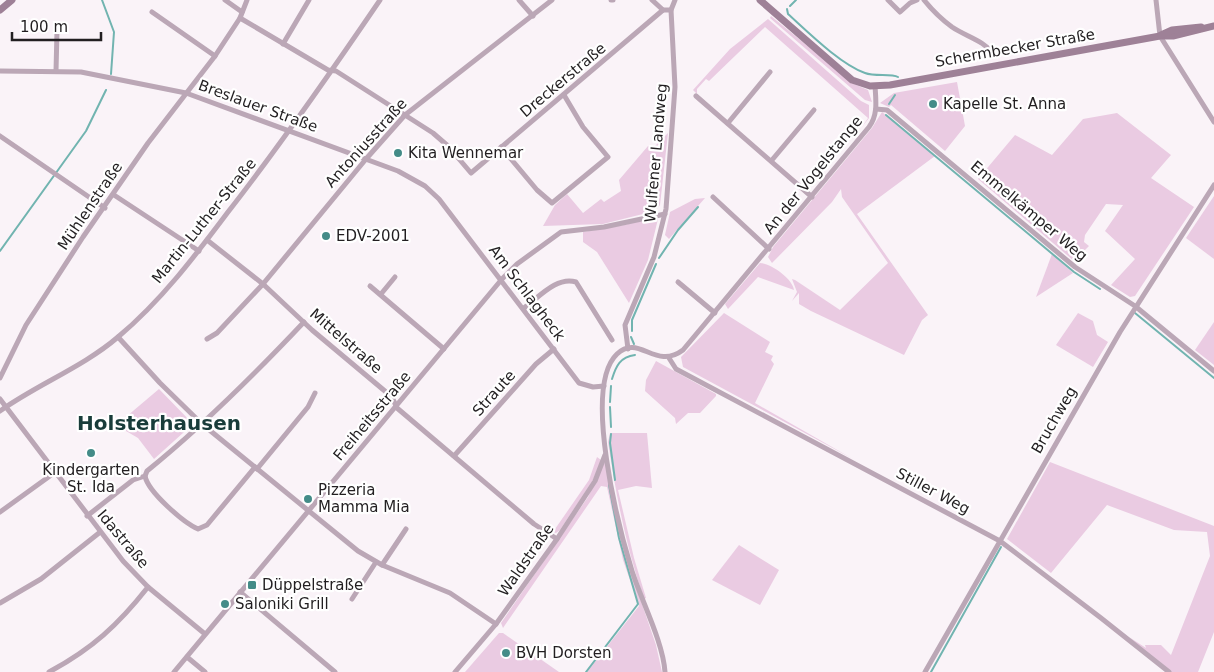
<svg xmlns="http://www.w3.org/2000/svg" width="1214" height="672" viewBox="0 0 1214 672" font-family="'DejaVu Sans',sans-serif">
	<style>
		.green { fill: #eacbe2 }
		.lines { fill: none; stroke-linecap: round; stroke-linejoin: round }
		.stream { stroke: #71b4b0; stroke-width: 2 }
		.street { stroke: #bba7b6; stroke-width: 5 }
		.secondary { stroke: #9e8197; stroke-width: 7 }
		.poi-dot { fill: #448c88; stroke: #fff; stroke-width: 2 }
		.labels { text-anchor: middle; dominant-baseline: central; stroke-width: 4.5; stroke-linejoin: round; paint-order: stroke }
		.street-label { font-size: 15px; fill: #221f21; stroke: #fff }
		.poi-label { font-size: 15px; fill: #221f21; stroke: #fff; text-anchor: start }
		.district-label { font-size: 20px; font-weight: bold; fill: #193c3a; stroke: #fff }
	</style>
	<rect width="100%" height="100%" fill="#faf3f8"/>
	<g class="green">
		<path d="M771,16L854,84L868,90L872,102L865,100L770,18Z"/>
		<path d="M768,19L861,101L869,105V118L862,127L868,118L765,27L709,81L706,79L697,89V94L693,90L730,49Z"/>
		<path d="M957,82L965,126L945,151L891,105L889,107L880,103L894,93Z"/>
		<path d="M882,112L935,156L857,214L928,315L922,320L904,355L811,311L799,304V293L792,301L797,292L792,279L795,280L840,310L888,263L842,197L841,189L832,202L772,263L768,257L773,247L872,128Z"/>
		<path d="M1117,113L1171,155L1151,178L1194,207L1135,296L1130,297L1111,285L1135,259L1105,231L1123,205L1106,204L1085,235L1084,242L1089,246L1074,261L978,179L1015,135L1052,155L1083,119Z"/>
		<path d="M668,133L660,205L655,211L603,224L543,226L555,205L567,194L583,213L601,199L604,202L621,191L619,180L648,146L652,149Z"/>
		<path d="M1214,196V259L1186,238Z"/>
		<path d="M705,198L669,239L665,235L670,212L695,199Z"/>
		<path d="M655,217L658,219L648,260L629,303L597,252L583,242V232L624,225Z"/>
		<path d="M1052,254L1073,273L1036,297Z"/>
		<path d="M760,263C771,263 793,279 794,290L758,277L728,309L725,304Z"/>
		<path d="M724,313L770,342L765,352L773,356L771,360L774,364L755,403L853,459L683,367L681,357Z"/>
		<path d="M1078,313L1093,321L1097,335L1108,342L1093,367L1056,345Z"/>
		<path d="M1214,322V365L1195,350Z"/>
		<path d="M656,361L716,394V396L700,413H688L676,424L675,418L645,391L646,380Z"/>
		<path d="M159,389L193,424L154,459L138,438L126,431L120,422Z"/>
		<path d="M610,433H647L652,488L636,486L618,490L634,558L646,598L644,599C626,547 616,495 608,442Z"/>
		<path d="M597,457L601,460L593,480L560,530L556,533L553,532L589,480Z"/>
		<path d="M605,461L630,569L656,645L662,672H587L639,606L623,560L607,487L601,486L505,625L503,628L501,623L588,497Z"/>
		<path d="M1050,462L1214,526V632L1198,672H1170L1129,637L1146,648L1145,645H1161L1171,655L1210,556L1207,532L1174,530L1107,505L1051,573L1007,539Z"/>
		<path d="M739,545L779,570L760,605L712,580Z"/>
		<path d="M499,633H503L559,672H465Z"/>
	</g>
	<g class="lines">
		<g class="stream">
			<path d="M102,0L114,32L111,74"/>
			<path d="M790,6L796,0"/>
			<path d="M787,9L788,14C808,32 840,64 865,73C875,77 891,73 898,77"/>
			<path d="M889,104L895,95"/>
			<path d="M886,115L1074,272L1100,289"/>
			<path d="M0,251L86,131L106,90"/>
			<path d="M659,258L678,230L698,207"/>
			<path d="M1135,313L1214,378"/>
			<path d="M632,331V320L656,264"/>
			<path d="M631,337L634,344"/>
			<path d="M612,379C616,366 620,357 635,355"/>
			<path d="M610,402L611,386"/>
			<path d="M610,407L611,427"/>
			<path d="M611,434L610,443L615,480"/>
			<path d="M586,672L638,604L619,538L609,485"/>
			<path d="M931,672L1001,547"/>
		</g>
		<g class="street">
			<path d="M225,0L242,12"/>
			<path d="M519,0L533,16"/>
			<path d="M611,0H613"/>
			<path d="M652,0L663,10"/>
			<path d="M888,0L900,12L910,3L917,0"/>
			<path d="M924,0C932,10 941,19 952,27C967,37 983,40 995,55"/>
			<path d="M1156,0L1160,36L1214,122"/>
			<path d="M152,12L215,56"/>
			<path d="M240,18L328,70L336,71L433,133L448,146L471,173L663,10H671"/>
			<path d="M283,44L309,0"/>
			<path d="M0,71L81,72L186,93L398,171L425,186L439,199L579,383L593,387L604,386"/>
			<path d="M56,71L57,31L64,24"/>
			<path d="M696,96L812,197"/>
			<path d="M876,109L887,110L1075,267L1135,306L1214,371"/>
			<path d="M728,123L770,72"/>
			<path d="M0,136L105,208"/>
			<path d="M501,147L537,190L552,203L608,157L583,127L564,95"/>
			<path d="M772,160L814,110"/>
			<path d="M114,195L199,251"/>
			<path d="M713,197L769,249"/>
			<path d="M207,240L263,284L312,330L392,397L397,408L534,524L557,539"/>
			<path d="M678,282L715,313"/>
			<path d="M370,286L444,349"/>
			<path d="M381,294L395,277"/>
			<path d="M524,308C539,297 557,276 576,282L612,340"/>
			<path d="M118,337L160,383L202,424L358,551L382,565L450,593L496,624"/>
			<path d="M207,339L217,333L263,284L366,159L405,115L552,0"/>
			<path d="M628,349L625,325L654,257L666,209L675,87L671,10L675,0"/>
			<path d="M669,358L676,369L1000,541L1101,618L1169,672"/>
			<path d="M0,378L26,325L83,237L148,143L215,56L240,18L247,0"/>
			<path d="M0,399L123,561L148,587L205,634"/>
			<path d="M0,411C38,384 83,367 118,337C161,301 195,256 228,212C282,143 331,72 380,0"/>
			<path d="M454,456L536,364L554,349"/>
			<path d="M257,469L308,407L315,393"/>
			<path d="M145,476C148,492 184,523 198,529L207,525L255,467"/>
			<path d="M0,512L54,473"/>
			<path d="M87,516L133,480L145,476L147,471C204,425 254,375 304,322"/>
			<path d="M382,565L406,529"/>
			<path d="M240,592L335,672"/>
			<path d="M352,599L376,562"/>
			<path d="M0,603L41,579L99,533"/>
			<path d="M187,657L205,672"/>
			<path d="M49,672C92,649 118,625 148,587"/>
			<path d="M174,672L502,279L517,264L561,232L604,227L665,214"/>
			<path d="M455,672L496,624L557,539L595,481L605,455"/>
			<path d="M665,672C663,642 642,602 632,571C619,529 582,387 617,354C639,333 655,371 683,350L869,127C878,115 876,101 875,86"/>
			<path d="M925,672L1120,332L1214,185"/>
		</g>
		<g class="secondary">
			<path d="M760,0L852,80L870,86L890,85L1160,36H1173L1214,26"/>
			<path d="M0,10L12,0"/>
			<path d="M1161,35L1172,30L1201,27"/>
		</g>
	</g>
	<g class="poi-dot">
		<circle cx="933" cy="104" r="5"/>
		<circle cx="398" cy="153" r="5"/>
		<circle cx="326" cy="236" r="5"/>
		<circle cx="91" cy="453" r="5"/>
		<circle cx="308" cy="499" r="5"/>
		<rect x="247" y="580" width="10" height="10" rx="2.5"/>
		<circle cx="225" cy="604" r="5"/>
		<circle cx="506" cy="653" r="5"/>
	</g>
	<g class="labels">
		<g class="street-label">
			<text transform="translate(1015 48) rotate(-10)">Schermbecker Straße</text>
			<text transform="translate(563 80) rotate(-40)">Dreckerstraße</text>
			<text transform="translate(258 106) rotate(20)">Breslauer Straße</text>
			<text transform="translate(366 143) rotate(-48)">Antoniusstraße</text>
			<text transform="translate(656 153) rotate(-85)">Wulfener Landweg</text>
			<text transform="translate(813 175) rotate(-51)">An der Vogelstange</text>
			<text transform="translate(90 206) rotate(-56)">Mühlenstraße</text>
			<text transform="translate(1029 211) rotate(40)">Emmelkämper Weg</text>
			<text transform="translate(204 221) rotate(-51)">Martin-Luther-Straße</text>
			<text transform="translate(527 293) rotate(53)">Am Schlagheck</text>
			<text transform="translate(346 341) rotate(41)">Mittelstraße</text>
			<text transform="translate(494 393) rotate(-48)">Straute</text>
			<text transform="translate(372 416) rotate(-50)">Freiheitsstraße</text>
			<text transform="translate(1054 420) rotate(-60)">Bruchweg</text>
			<text transform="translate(933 491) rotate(28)">Stiller Weg</text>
			<text transform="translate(123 539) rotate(50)">Idastraße</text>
			<text transform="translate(526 560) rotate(-55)">Waldstraße</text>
		</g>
		<g class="poi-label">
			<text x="943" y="104">Kapelle St. Anna</text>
			<text x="408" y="153">Kita Wennemar</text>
			<text x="336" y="236">EDV-2001</text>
			<text x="91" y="470" text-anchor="middle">Kindergarten<tspan x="91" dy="17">St. Ida</tspan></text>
			<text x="318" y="490">Pizzeria<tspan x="318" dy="17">Mamma Mia</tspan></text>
			<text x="262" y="585">Düppelstraße</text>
			<text x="235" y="604">Saloniki Grill</text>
			<text x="516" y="653">BVH Dorsten</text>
		</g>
		<g class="district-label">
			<text x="159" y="423">Holsterhausen</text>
		</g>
	</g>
	<path d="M12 32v8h89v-8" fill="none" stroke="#221f21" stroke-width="2.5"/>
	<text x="20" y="32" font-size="15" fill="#221f21" stroke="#ffffff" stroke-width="4" paint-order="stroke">100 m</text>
</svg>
